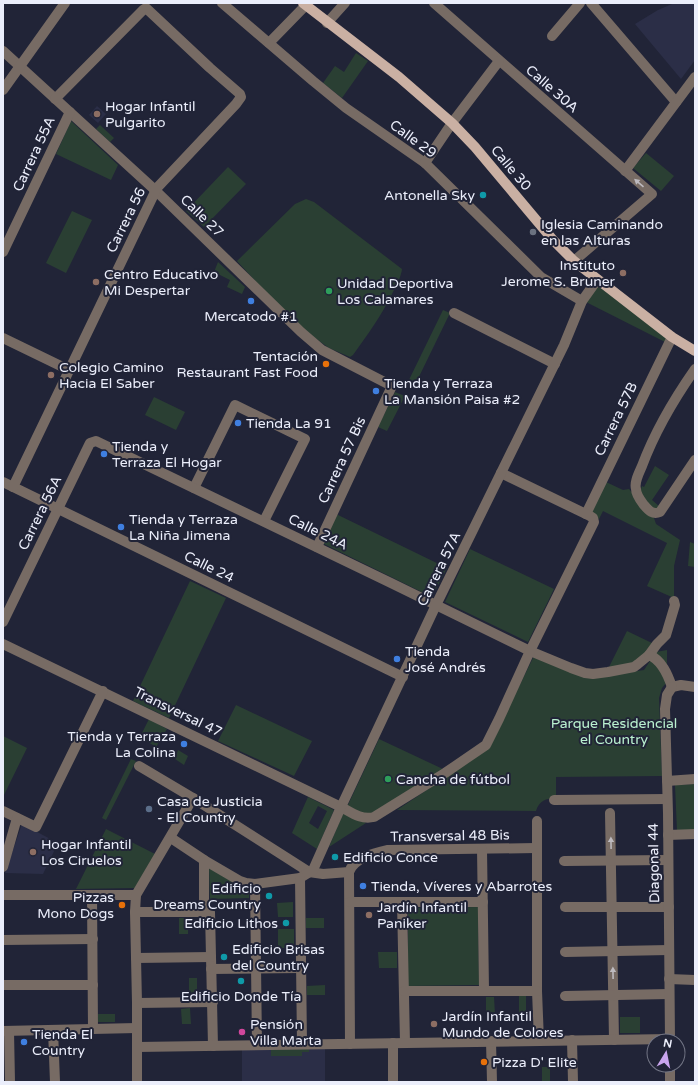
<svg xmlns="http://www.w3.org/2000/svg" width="698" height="1085" viewBox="0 0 698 1085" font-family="'Varela Round',sans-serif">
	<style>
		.built { fill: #2b2e47 }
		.green { fill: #2a3f33; fill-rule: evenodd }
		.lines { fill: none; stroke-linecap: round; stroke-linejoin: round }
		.minor { stroke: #776b64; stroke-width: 10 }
		.major { stroke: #cab0a3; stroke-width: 10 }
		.oneway { fill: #bdbabf }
		.education-dot { fill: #8d6e63; stroke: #212437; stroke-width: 1.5 }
		.culture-dot { fill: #0f9aa8; stroke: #212437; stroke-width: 1.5 }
		.worship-dot { fill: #6b7280; stroke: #212437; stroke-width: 1.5 }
		.leisure-dot { fill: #2e9e5b; stroke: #212437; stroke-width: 1.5 }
		.shop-dot { fill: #3f7fe0; stroke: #212437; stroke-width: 1.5 }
		.food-dot { fill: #e8710a; stroke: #212437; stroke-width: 1.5 }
		.service-dot { fill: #5c6f8a; stroke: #212437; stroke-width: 1.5 }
		.hotel-dot { fill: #d1479c; stroke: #212437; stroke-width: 1.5 }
		.labels { text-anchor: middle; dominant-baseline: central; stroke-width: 4; stroke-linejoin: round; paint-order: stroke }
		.street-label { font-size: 14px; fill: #ebeefb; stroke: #212437 }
		.poi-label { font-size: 14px; fill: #ebeefb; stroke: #212437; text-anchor: start }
		.park-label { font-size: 14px; fill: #b9f0cf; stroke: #212437 }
	</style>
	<rect width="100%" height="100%" fill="#212437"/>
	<g class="built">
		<path d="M672,3H695V60L681,79L635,24L658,10L672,4Z"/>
		<path d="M97,106L106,114L98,123L89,115Z"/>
		<path d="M22,824L58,843L43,874L5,873Z"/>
		<path d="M325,1048V1082H242V1049Z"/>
	</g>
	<g class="green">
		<path d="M356,53L368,61L342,98L323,83L335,66L344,72Z"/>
		<path d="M71,121L118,165L111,180L56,154Z"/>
		<path d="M100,125L114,138L110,142L96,129Z"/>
		<path d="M646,153L674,176L661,191L633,168Z"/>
		<path d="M228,167L246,184L204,227L186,211Z"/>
		<path d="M306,199L314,202L402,269C401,277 397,284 393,292C382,315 368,334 353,355L350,357L329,348L315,338L280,308L237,261L295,204Z"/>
		<path d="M72,211L92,220L66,273L46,263Z"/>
		<path d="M218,262L245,287L242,294L227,287L230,280L214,272Z"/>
		<path d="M597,285L667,338L665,342L586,302Z"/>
		<path d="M443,310L450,313L413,389L406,386Z"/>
		<path d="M395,392L405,396L387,431L378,427Z"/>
		<path d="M154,397L185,412L176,430L145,415Z"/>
		<path d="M655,466L669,475L652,500L660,507L653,510L640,492L642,486L644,487Z"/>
		<path d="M606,482L623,490L629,489L654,518L656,524L680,540L674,566V598L647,586L667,543L603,511L599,519L590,514Z"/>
		<path d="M336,514L447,568L432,597L322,543Z"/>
		<path d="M690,542L695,544V567L688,566Z"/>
		<path d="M470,549L554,589L528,642L445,602Z"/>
		<path d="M190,581L226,598L169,718L133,701Z"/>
		<path d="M627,631L654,644L639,661L608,669Z"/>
		<path d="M667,650V682L662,688L659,698L662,776L556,777V798C546,798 539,801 536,811L397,810L488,749L534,656L591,678L644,670L656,652Z"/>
		<path d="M236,705L312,741L294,776L218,741Z"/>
		<path d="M149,719L167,729L156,747L140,737Z"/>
		<path d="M3,736L27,748L3,797Z"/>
		<path d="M379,739L445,770L380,812L361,814L347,807Z"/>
		<path d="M178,750L188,756L184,765L175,759Z"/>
		<path d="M131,759L136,761L106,820L102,818Z"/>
		<path d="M695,784V831H677L675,785Z"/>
		<path d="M308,797L334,810L317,849L292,833ZM318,806L327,811L318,829L309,823Z"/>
		<path d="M344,811L366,823L329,847Z"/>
		<path d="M106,829L155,854L135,888L76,889Z"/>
		<path d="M209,868L240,886L249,889V898L210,899Z"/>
		<path d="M293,902V917H278L277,903Z"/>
		<path d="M478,907L479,985L408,986V908Z"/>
		<rect x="179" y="918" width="9" height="16"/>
		<rect x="306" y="918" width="18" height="10"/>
		<rect x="278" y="929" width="16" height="19"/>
		<path d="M378,952H397V968H379Z"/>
		<rect x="189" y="978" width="8" height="15"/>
		<path d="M325,985V995H307V986Z"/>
		<rect x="519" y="996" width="7" height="18"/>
		<path d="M486,997H494L495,1014H486Z"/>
		<path d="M190,1008L191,1024H182L181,1009Z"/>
		<rect x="98" y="1014" width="17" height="8"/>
		<rect x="620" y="1017" width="20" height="16"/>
		<path d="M309,1048V1052H302V1056H271V1049Z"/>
		<rect x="542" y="1067" width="8" height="15"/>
	</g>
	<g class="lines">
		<g class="minor">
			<path d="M222,3L313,81L346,108L425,163L541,277L582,301"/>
			<path d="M434,3L652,194L574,261"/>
			<path d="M591,3L676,102"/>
			<path d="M327,23L345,3"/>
			<path d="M552,36L580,3"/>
			<path d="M269,43L306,5"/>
			<path d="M3,51L155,190L301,332L322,350L392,386L317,547"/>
			<path d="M3,90L65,3"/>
			<path d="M425,163L452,123L499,61"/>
			<path d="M625,171L695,77"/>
			<path d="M3,252L70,112"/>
			<path d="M454,313L555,364"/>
			<path d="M3,338L69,370"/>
			<path d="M695,369C674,399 655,431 642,466C639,473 634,482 636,489C636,495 641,501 644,505C649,511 653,515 660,512L695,460"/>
			<path d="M3,482L403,677"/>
			<path d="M13,487L154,194L155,190L236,104L241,97L240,94L210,68L146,8L143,10L55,99"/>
			<path d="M194,488L235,405L305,439L264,521"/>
			<path d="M586,514L672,337"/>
			<path d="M3,622L89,445L90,443L96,441L391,583L530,651L571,668L585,673L593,674L608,672L634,667L638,664L649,655L657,644L666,635L675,605L674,601"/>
			<path d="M3,644L341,807C352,813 361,820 374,817L445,773L486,745L499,719L530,651L594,522L593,518L590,516L501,473"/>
			<path d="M649,655C662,660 668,675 672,687"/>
			<path d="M672,687L681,685L695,687"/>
			<path d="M139,766L193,798L309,872L323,874L349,872C354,858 374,853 387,850L536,848"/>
			<path d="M667,781L695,779"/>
			<path d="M554,800L667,799"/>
			<path d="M3,811L36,827L103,691"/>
			<path d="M610,813L614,1040"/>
			<path d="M537,821V991L539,1041"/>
			<path d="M668,835L695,834"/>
			<path d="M171,838L204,860L240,881L246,883L255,884L300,878L313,870L341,807L436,605L564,345L582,301L597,280"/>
			<path d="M482,849L484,990"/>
			<path d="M204,860V912"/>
			<path d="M564,861L668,860"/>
			<path d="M3,867L17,818"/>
			<path d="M349,872L350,1044"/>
			<path d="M300,878L302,1044"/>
			<path d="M255,884L257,1045"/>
			<path d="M3,895H136"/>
			<path d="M92,895L93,1029"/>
			<path d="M350,902H483"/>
			<path d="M402,902L405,1043"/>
			<path d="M565,907H669"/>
			<path d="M135,912H210L213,1046"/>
			<path d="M3,940L93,939"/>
			<path d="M565,952L669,950"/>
			<path d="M136,958L211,957"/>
			<path d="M211,969L301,968"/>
			<path d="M669,979L695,980"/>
			<path d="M3,985H93"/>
			<path d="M404,991H537"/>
			<path d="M565,996L669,994"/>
			<path d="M137,1003L213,1002"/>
			<path d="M53,1030L55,1082"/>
			<path d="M3,1031L137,1028"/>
			<path d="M9,1031L10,1082"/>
			<path d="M572,1040L573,1082"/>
			<path d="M491,1041L492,1082"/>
			<path d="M670,1041L668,813L665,709L667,695L672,687"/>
			<path d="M393,1043V1082"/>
			<path d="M137,1047L670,1039"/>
			<path d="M670,1065V1082"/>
			<path d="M137,1082V1003L135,912L136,895L193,798"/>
		</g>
		<path class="major" d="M303,3L399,77L452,123L475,147L553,240L574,261L672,337L695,351"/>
	</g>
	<defs><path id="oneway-solid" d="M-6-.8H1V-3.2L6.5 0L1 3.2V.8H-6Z"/></defs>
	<g class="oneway">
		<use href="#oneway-solid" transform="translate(639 183) rotate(-139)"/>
		<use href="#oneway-solid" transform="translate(611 843) rotate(-91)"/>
		<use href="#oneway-solid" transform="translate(613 973) rotate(-91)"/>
	</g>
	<g class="education-dot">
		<circle cx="97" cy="114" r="4"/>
		<circle cx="623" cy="273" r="4"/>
		<circle cx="96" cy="282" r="4"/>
		<circle cx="51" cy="375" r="4"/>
		<circle cx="33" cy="852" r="4"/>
		<circle cx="369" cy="915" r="4"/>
		<circle cx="434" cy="1024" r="4"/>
	</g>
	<g class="culture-dot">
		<circle cx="483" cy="195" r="4"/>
		<circle cx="335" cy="857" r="4"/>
		<circle cx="269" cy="896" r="4"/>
		<circle cx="286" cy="923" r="4"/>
		<circle cx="224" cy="957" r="4"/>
		<circle cx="241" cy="981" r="4"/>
	</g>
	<circle class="worship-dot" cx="533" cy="232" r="4"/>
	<g class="leisure-dot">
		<circle cx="329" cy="291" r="4"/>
		<circle cx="388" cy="779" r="4"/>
	</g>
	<g class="shop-dot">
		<circle cx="251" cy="301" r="4"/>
		<circle cx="376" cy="391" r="4"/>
		<circle cx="238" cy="423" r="4"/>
		<circle cx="104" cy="454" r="4"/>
		<circle cx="121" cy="527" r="4"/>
		<circle cx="397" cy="659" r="4"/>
		<circle cx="184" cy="744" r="4"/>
		<circle cx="363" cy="886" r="4"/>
		<circle cx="24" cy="1042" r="4"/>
	</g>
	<g class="food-dot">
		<circle cx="326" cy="364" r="4"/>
		<circle cx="122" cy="905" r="4"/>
		<circle cx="484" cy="1062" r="4"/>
	</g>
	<circle class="service-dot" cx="149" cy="809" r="4"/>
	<circle class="hotel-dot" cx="242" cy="1032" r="4"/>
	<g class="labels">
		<g class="street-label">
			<text transform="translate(552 89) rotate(41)">Calle 30A</text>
			<text transform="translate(413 139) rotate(36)">Calle 29</text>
			<text transform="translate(34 154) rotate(-65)">Carrera 55A</text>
			<text transform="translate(511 168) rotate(50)">Calle 30</text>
			<text transform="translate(202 216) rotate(44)">Calle 27</text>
			<text transform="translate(126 220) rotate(-64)">Carrera 56</text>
			<text transform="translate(616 419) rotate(-64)">Carrera 57B</text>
			<text transform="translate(342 460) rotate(-65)">Carrera 57 Bis</text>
			<text transform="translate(40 513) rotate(-64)">Carrera 56A</text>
			<text transform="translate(318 532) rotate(26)">Calle 24A</text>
			<text transform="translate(209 567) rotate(26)">Calle 24</text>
			<text transform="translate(439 569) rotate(-64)">Carrera 57A</text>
			<text transform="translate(178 712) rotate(26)">Transversal 47</text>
			<text transform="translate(450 836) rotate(-1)">Transversal 48 Bis</text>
			<text transform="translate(654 863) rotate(-91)">Diagonal 44</text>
		</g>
		<g class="poi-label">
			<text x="105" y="106">Hogar Infantil<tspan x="105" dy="16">Pulgarito</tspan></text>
			<text x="475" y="195" text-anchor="end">Antonella Sky</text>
			<text x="541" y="224">Iglesia Caminando<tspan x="541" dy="16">en las Alturas</tspan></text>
			<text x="615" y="265" text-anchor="end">Instituto<tspan x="615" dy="16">Jerome S. Bruner</tspan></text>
			<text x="104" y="274">Centro Educativo<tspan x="104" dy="16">Mi Despertar</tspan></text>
			<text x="337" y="283">Unidad Deportiva<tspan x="337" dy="16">Los Calamares</tspan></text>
			<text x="251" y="316" text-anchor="middle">Mercatodo #1</text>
			<text x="318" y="356" text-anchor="end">Tentación<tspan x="318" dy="16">Restaurant Fast Food</tspan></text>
			<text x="59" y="367">Colegio Camino<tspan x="59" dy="16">Hacia El Saber</tspan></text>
			<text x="384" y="383">Tienda y Terraza<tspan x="384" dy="16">La Mansión Paisa #2</tspan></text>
			<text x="246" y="423">Tienda La 91</text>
			<text x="112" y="446">Tienda y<tspan x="112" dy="16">Terraza El Hogar</tspan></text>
			<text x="129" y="519">Tienda y Terraza<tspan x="129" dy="16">La Niña Jimena</tspan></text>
			<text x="405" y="651">Tienda<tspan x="405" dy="16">José Andrés</tspan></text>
			<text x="176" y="736" text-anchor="end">Tienda y Terraza<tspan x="176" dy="16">La Colina</tspan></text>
			<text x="396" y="779">Cancha de fútbol</text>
			<text x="157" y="801">Casa de Justicia<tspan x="157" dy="16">- El Country</tspan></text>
			<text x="41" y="844">Hogar Infantil<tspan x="41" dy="16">Los Ciruelos</tspan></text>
			<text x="343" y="857">Edificio Conce</text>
			<text x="371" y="886">Tienda, Víveres y Abarrotes</text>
			<text x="261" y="888" text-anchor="end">Edificio<tspan x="261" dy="16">Dreams Country</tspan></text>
			<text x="114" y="897" text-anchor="end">Pizzas<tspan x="114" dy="16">Mono Dogs</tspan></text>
			<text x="377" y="907">Jardín Infantil<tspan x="377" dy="16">Paniker</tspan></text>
			<text x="278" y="923" text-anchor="end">Edificio Lithos</text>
			<text x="232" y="949">Edificio Brisas<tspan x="232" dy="16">del Country</tspan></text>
			<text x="241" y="996" text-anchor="middle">Edificio Donde Tía</text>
			<text x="442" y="1016">Jardín Infantil<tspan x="442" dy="16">Mundo de Colores</tspan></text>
			<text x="250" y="1024">Pensión<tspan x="250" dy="16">Villa Marta</tspan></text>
			<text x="32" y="1034">Tienda El<tspan x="32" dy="16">Country</tspan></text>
			<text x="492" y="1062">Pizza D' Elite</text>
		</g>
		<g class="park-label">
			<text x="614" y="723">Parque Residencial<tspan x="614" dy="16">el Country</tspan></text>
		</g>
	</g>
	<rect width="698" height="1085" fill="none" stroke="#ebeefb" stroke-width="8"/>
	<g transform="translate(666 1053) rotate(10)"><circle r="19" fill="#212437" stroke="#727585"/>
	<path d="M0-3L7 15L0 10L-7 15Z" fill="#c9a5ee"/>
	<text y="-6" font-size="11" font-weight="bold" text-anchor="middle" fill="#ebeefb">N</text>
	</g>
</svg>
